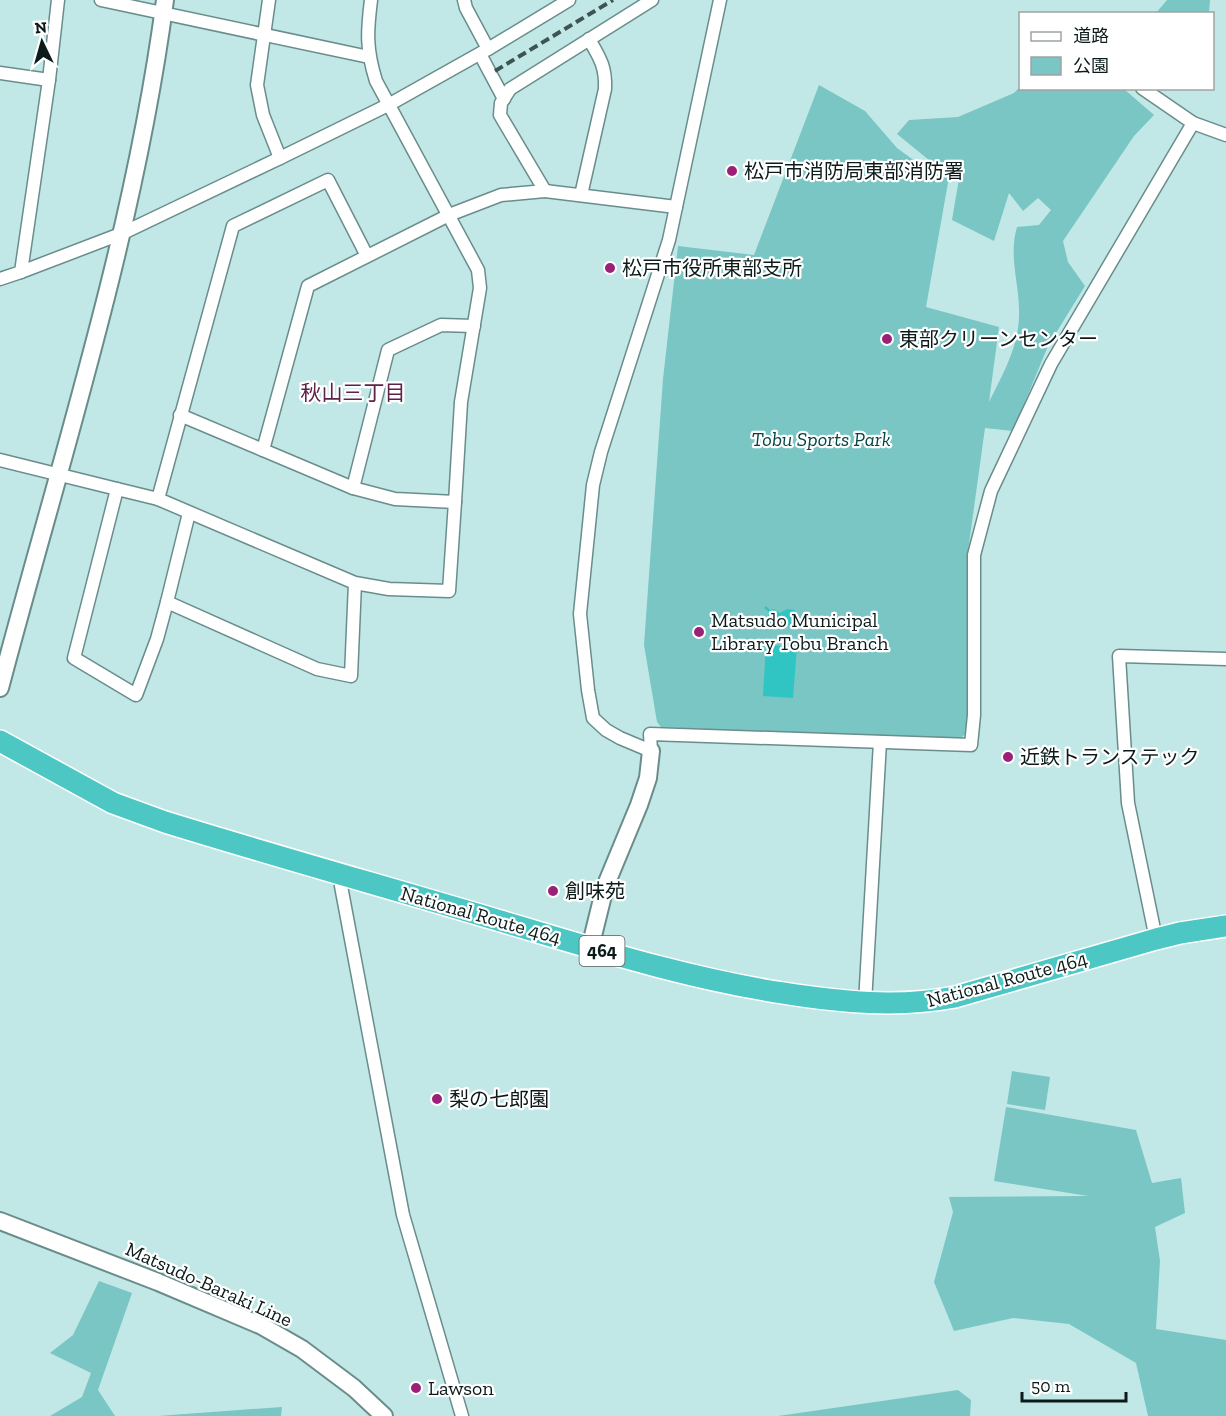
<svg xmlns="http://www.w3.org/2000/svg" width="1226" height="1416" viewBox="0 0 1226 1416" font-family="'Zilla Slab','Noto Sans JP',serif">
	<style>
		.green { fill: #79c6c4 }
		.water { fill: #30c5c2 }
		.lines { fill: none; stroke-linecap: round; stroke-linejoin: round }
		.street-casing { stroke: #698d8b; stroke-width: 15 }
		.secondary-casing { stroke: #698d8b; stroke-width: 20 }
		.highway-casing { stroke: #fff; stroke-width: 24 }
		.street { stroke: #fff; stroke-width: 12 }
		.secondary { stroke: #fff; stroke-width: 16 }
		.highway { stroke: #4cc7c4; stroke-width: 21 }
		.rail { stroke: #3e5453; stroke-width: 4; stroke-dasharray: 9 4.5; stroke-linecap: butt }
		.poi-dot { fill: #9b2077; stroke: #fff; stroke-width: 2 }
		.labels { text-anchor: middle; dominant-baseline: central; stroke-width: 4.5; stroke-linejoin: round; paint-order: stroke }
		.shield { fill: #fff; stroke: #555f5f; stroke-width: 1.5 }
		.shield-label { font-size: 18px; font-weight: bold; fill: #0c1b1a }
		.poi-label { font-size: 20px; fill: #0c1b1a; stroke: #fff; text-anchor: start }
		.park-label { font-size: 20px; font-style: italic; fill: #034544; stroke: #fff }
		.street-label { font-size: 20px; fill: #0c1b1a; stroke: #fff }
		.neighbourhood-label { font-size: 21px; fill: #5e224a; stroke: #fff }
	</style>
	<rect width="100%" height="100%" fill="#c1e8e6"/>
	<g class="green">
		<path d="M1167,0H1210L1209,13H1156Z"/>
		<path d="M819,85L865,111L897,148L930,172L949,177L926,307L999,327L989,402C1003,374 1019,346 1019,315C1020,285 1008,257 1017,227L1039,225L1051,210L1038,198L1023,211L1009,193L994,241L952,220L961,167L935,165L897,134L909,120L958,117L1014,93L1020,87L1124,89L1154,115L1134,136L1063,241L1068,262L1085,286L1048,346L1013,431L985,428L968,551V731L958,741L661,727L657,722L644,645L663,379L678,246L754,255Z"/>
		<path d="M1012,1071L1050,1077L1045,1110L1007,1104Z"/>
		<path d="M1006,1107L1136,1130L1152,1183L1181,1178L1185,1213L1155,1227L1160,1261L1156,1329L1226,1340V1416H1148L1136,1363L1069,1324L1013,1318L954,1331L934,1282L953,1212L949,1197L1088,1196L994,1181Z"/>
		<path d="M99,1281L132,1293L98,1390L115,1416H50L82,1397L91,1373L50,1353L73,1335Z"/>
		<path d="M958,1390L971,1400L970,1416H778Z"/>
		<path d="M282,1407L281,1416H159L171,1415Z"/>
	</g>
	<g class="water">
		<path d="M766,606L770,610L774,609L780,613L787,609L795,610L797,613L798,621L790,626L780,621L772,622L768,617L769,612L764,608Z"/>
		<path d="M766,645L797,647L793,698L763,696Z"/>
	</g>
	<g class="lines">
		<g class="street-casing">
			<g id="street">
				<path d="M101,0L369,57"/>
				<path d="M269,0L257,85L263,115L280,158"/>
				<path d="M371,0C367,32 366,49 376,81L478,270L480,288L461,402L455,502"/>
				<path d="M464,0L466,8L488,49"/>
				<path d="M720,0L669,240L601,452L593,485L580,614L588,690L593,718L606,730L620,738L651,751L650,734L971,745L974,715V555L991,491L1051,364L1193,123"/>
				<path d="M480,54L504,99"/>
				<path d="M0,73L49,80"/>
				<path d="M1142,88L1193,123L1226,135"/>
				<path d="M545,191L676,207"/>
				<path d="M581,195L605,89C606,67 600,58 589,39"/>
				<path d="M21,272L123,233L280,158L390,104L488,49L569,0"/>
				<path d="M0,279L21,272L49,80L58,0"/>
				<path d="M180,415L263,450"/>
				<path d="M0,460L117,489"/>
				<path d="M353,488L388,350L441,325L474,326"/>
				<path d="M158,499L233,226L328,180L367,256"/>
				<path d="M355,583L351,676L317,669L167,602L157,639L136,695L74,658L117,489L158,499L355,583L389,589L449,591L455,502L395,499L353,488L263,450L308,286L449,215L501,195L545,191L500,115L501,103L510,89L652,0"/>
				<path d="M167,602L189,513"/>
				<path d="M343,875L341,886L403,1215L462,1416"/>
				<path d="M1156,939L1128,803L1119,656L1226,659"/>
				<path d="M865,1003L880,742"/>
			</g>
		</g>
		<g class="secondary-casing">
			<g id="secondary">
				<path d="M0,688C60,460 134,235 165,0"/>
				<path d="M590,948L605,887L639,805L648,778L651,751"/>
				<path d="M0,1221L158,1282L262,1326L302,1349L354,1388L384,1416"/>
			</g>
		</g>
		<g class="highway-casing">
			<path id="highway" d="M0,741L113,803L165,822C275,856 386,887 497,920C592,948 685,978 783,993C841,1002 897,1008 955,997L1156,939L1180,933L1226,926"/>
		</g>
		<use href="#street" class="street"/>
		<use href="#secondary" class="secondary"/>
		<use href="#highway" class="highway"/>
		<path class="rail" d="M495,71L613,0"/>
	</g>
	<g class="poi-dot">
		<circle cx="732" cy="171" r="6"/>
		<circle cx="610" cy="268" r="6"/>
		<circle cx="887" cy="339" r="6"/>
		<circle cx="699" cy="632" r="6"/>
		<circle cx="1008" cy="757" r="6"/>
		<circle cx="553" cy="891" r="6"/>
		<circle cx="437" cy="1099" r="6"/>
		<circle cx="416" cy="1388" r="6"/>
	</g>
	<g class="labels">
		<rect class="shield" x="579.5" y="936" width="45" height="30" rx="4.5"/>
		<g class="shield-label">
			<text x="602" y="951">464</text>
		</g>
		<g class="poi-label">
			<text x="744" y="171">松戸市消防局東部消防署</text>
			<text x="622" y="268">松戸市役所東部支所</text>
			<text x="899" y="339">東部クリーンセンター</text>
			<text x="711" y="620">Matsudo Municipal<tspan x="711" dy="23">Library Tobu Branch</tspan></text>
			<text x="1020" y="757">近鉄トランステック</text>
			<text x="565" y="891">創味苑</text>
			<text x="449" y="1099">梨の七郎園</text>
			<text x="428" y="1388">Lawson</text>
		</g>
		<g class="park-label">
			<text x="821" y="439">Tobu Sports Park</text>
		</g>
		<g class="street-label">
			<text transform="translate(481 915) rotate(16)">National Route 464</text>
			<text transform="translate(1007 979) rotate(-15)">National Route 464</text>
			<text transform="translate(209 1284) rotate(24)">Matsudo-Baraki Line</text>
		</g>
		<g class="neighbourhood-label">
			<text x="353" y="392">秋山三丁目</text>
		</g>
	</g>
	<rect x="1019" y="12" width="195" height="78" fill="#ffffff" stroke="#9ea4a3" stroke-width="1.5"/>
	<rect x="1031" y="32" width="30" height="9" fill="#ffffff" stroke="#9ea4a3" stroke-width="1.5"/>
	<text x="1073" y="42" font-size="18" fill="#0c1b1a">道路</text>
	<rect x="1031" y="57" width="30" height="18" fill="#79c6c4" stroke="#9ea4a3" stroke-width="1.5"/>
	<text x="1073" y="72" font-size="18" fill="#0c1b1a">公園</text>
	<g transform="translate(42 42) rotate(355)" stroke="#ffffff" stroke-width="4.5" paint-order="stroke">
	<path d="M0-4.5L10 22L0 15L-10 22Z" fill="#0c1b1a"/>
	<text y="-9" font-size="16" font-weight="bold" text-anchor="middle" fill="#0c1b1a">N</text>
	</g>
	<path d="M1022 1392v9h104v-9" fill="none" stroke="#0c1b1a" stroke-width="3"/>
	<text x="1031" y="1392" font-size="18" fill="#0c1b1a" stroke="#ffffff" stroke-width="4.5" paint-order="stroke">50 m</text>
</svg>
